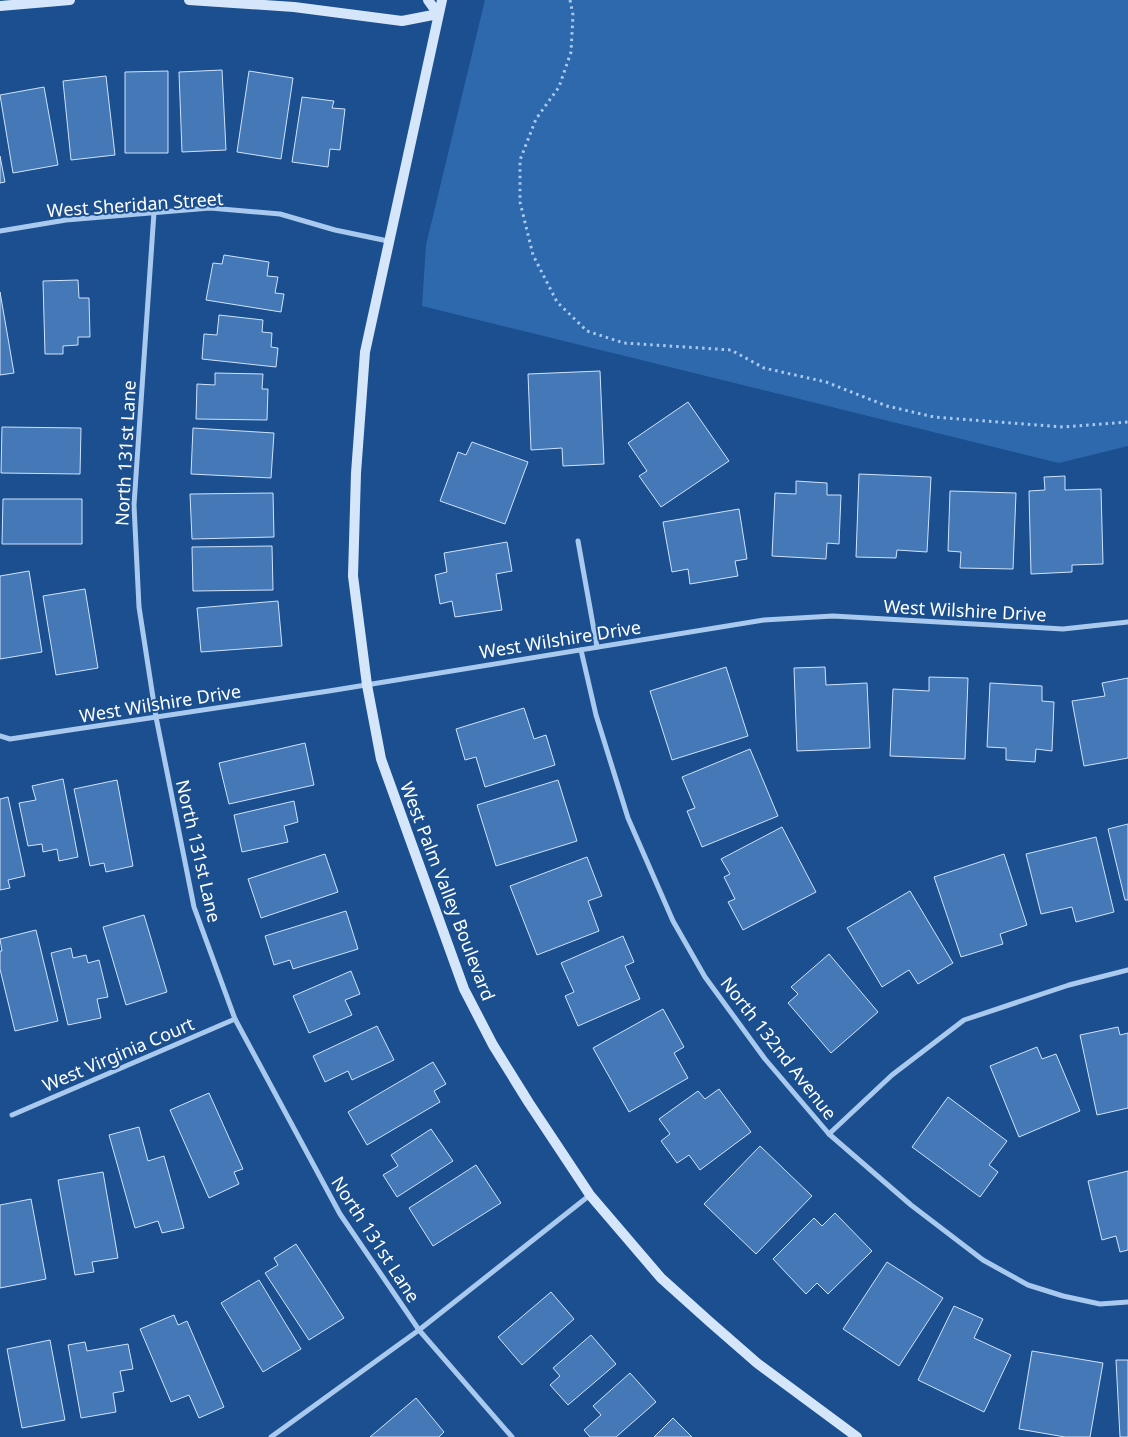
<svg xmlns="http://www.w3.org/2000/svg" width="1128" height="1437" viewBox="0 0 1128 1437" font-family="'Noto Sans',sans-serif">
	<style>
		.green { fill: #2e69ad }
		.building { fill: #4478b7; stroke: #cfe3fa }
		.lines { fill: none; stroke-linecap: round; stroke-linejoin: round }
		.path { stroke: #a9c9ee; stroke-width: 3; stroke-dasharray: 2.5 4; stroke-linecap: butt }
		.street { stroke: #a9c9ee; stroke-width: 5 }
		.secondary { stroke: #d6e6fa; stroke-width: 10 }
		.labels { text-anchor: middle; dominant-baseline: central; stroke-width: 4; stroke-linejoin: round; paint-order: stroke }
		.street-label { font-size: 18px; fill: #fff; stroke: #1b4f8f }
	</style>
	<rect width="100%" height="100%" fill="#1b4f8f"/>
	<path class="green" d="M485,0H1128V446L1059,463L422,306L426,245Z"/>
	<g class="building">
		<path d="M222,70L226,150L182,152L179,72Z"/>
		<path d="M168,71V153H125V72Z"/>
		<path d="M249,71L293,78L281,159L237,152Z"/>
		<path d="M106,76L115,155L71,160L63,81Z"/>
		<path d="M44,87L58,165L13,173L0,95Z"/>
		<path d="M302,97L334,101L332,108L345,109L340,150L330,149L328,167L292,162Z"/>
		<path d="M0,156L5,182L0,183Z"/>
		<path d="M224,255L269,262L267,276L278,277L275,293L284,294L281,312L206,300L213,263L222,264Z"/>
		<path d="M78,280L79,298H89L90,337H78V345L63,346V354H45L43,281Z"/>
		<path d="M0,292L14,373L0,375Z"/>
		<path d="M219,315L263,320L262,332L272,333L271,347L278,348L276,367L202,359L204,334L217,335Z"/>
		<path d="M600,371L604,464L563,466L562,448L531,450L528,374Z"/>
		<path d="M215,373L263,374L262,389H268L267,420L196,419L197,384L215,385Z"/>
		<path d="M688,402L729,461L661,507L639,476L647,471L628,443Z"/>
		<path d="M2,427L81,428L80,474L1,473Z"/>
		<path d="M193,428L274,433L271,478L191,474Z"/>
		<path d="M472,442L528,462L505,524L440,501L458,452L466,455Z"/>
		<path d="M859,474L931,477L927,552L897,550L896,558L856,557Z"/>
		<path d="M1065,476V490L1101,489L1103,564L1072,565V572L1031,574L1029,491L1045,490L1044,477Z"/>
		<path d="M796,481L827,483V495H841L839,544L827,543L826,559L772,556L775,493L796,494Z"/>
		<path d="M950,491L1016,493L1013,569L960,568L961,552L948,551Z"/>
		<path d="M273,493L274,537L192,539L190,494Z"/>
		<path d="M3,499H82V544H2Z"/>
		<path d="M739,509L747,559L735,561L738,576L690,584L688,569L672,572L663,522Z"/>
		<path d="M507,542L512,571L496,574L502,610L455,617L452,601L440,604L435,575L447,572L444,553Z"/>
		<path d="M272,546L273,590L193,591L192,547Z"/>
		<path d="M29,571L42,652L0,659V576Z"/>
		<path d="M85,589L98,668L56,675L43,596Z"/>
		<path d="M278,601L282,646L201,652L197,608Z"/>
		<path d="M726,667L748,736L672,760L650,691Z"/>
		<path d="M825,667L826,685L867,683L870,748L797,751L794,668Z"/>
		<path d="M929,677L968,678L965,759L890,756L893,689L929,691Z"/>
		<path d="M1128,678V758L1084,766L1072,701L1105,696L1102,683Z"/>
		<path d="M990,683L1042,686V701L1054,702L1052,751L1036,749L1035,762L1006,760V748L987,747Z"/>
		<path d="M524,708L534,739L546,735L555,765L485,787L476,757L465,760L456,729Z"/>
		<path d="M305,743L314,785L229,804L219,763Z"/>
		<path d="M750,749L778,816L702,847L687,811L695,808L682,777Z"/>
		<path d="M63,779L78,857L59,861L57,849L43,852L42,844L28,846L19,803L36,800L32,786Z"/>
		<path d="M117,780L133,866L106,872L104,863L90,866L74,789Z"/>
		<path d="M558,780L577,841L496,866L477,805Z"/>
		<path d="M8,797L25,876L8,880L10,888L0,890V799Z"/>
		<path d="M294,801L298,822L284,826L288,842L242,852L234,815Z"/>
		<path d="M1128,824V900H1125L1108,829Z"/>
		<path d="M782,827L816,892L743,930L728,902L735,899L724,877L730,874L721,859Z"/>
		<path d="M1096,837L1114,912L1076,922L1072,907L1041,914L1026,854Z"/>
		<path d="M325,854L338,892L261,918L248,879Z"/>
		<path d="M1004,854L1027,925L1000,934L1003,944L961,957L934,877Z"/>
		<path d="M587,857L602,896L588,901L599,931L537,955L510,886Z"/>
		<path d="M910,891L953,963L918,984L909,970L882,987L847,928Z"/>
		<path d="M346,911L358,949L293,969L290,960L274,965L265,936Z"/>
		<path d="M144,915L167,992L126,1005L103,927Z"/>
		<path d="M36,930L58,1021L15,1031L0,969V951H2L0,939Z"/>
		<path d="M623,936L634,962L625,966L640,999L578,1026L565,996L574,992L561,963Z"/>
		<path d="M71,948L73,958L86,955L88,963L99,960L108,997L97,999L101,1018L68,1025L51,953Z"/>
		<path d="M829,954L878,1012L831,1053L788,1003L798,994L791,987Z"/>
		<path d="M351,971L360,994L345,1000L352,1015L309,1033L293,996Z"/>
		<path d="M663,1009L684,1047L674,1053L688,1078L629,1112L593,1048Z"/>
		<path d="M377,1026L394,1060L352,1080L348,1071L325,1082L313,1056Z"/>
		<path d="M1118,1027L1120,1035L1128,1033V1108L1097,1115L1080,1035Z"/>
		<path d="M1037,1047L1042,1059L1056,1054L1080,1111L1019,1137L990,1066Z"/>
		<path d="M433,1062L446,1084L434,1091L440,1102L367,1145L348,1112Z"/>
		<path d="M719,1089L751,1132L700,1170L689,1155L677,1163L661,1141L670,1134L659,1119L698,1091L705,1099Z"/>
		<path d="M209,1093L243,1169L234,1172L239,1184L209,1198L170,1110Z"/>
		<path d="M948,1097L1007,1141L989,1165L998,1172L980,1197L912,1147Z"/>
		<path d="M139,1127L148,1161L164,1156L184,1228L162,1233L158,1221L135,1228L109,1135Z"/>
		<path d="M431,1129L453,1161L397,1197L383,1175L398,1166L391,1155Z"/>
		<path d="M760,1146L812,1196L756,1254L704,1204Z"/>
		<path d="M476,1165L501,1203L433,1246L409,1208Z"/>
		<path d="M1128,1171V1250L1120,1252L1116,1236L1102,1240L1088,1181Z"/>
		<path d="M103,1172L118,1258L92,1262L94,1272L75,1275L58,1180Z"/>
		<path d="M31,1199L46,1279L0,1288V1205Z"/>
		<path d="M835,1213L872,1251L828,1294L817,1283L806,1294L773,1259L814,1218L822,1226Z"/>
		<path d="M296,1244L344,1318L309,1340L265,1273L278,1265L274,1258Z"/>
		<path d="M887,1262L943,1298L899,1366L843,1329Z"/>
		<path d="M259,1280L301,1349L263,1372L221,1303Z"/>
		<path d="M551,1292L574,1319L522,1365L498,1337Z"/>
		<path d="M954,1306L983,1319L974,1338L1011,1355L984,1412L918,1380Z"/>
		<path d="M174,1315L178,1325L187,1321L224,1407L199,1418L189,1395L171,1402L140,1329Z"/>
		<path d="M591,1335L616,1364L568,1405L550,1385L560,1376L553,1368Z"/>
		<path d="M50,1340L65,1420L22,1428L7,1349Z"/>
		<path d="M85,1342L87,1351L128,1344L133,1369L120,1371L124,1391L113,1393L116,1412L81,1418L68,1345Z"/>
		<path d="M1032,1351L1103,1363L1090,1437H1065L1019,1429Z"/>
		<path d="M1116,1360H1128V1437H1120Z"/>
		<path d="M630,1373L656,1402L616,1437H590L584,1430L601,1415L593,1406Z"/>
		<path d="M416,1398L444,1432L439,1437H370Z"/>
		<path d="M673,1418L692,1437H654Z"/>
	</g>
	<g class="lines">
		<path class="path" d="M570,0L573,15L571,52L559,87L536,119L520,160V202L533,255L557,302L587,331L624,343L731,350L764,368L826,382L887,406L934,417L1063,427L1128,422"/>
		<g class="street">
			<path d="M154,212L134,505L139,607L156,717L194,907L235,1019L340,1214L419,1330L512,1437"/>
			<path d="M0,231L66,220L210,208L280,214L335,230L388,241"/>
			<path d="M578,541L597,647"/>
			<path d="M581,650L596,715L628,818L673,921L705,977L765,1059L829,1134L911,1205L983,1260L1028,1285L1063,1296L1100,1304L1128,1302"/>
			<path d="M0,736L10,739L329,691L764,620L833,616L1063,629L1128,622"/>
			<path d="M12,1115L235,1019"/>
			<path d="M829,1134L892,1075L964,1020L1069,985L1128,970"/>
			<path d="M271,1437L419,1330L590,1195"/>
		</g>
		<g class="secondary">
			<path d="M189,0L294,7L402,21L438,14L428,0"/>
			<path d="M442,0L365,352L356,473L353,576L367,685L381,759L464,989L493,1045L529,1103L590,1195L661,1278L710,1322L757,1363L857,1437"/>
			<path d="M0,6L70,0"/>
		</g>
	</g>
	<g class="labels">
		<g class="street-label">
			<text transform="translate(135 204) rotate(-4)">West Sheridan Street</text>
			<text transform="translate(125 453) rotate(-87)">North 131st Lane</text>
			<text transform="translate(965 610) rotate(3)">West Wilshire Drive</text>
			<text transform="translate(560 639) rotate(-9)">West Wilshire Drive</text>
			<text transform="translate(160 703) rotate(-9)">West Wilshire Drive</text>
			<text transform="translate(199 851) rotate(77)">North 131st Lane</text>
			<text transform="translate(448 891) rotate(69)">West Palm Valley Boulevard</text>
			<text transform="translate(779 1048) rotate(52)">North 132nd Avenue</text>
			<text transform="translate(118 1054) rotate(-23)">West Virginia Court</text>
			<text transform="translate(376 1239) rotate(57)">North 131st Lane</text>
		</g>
	</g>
</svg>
